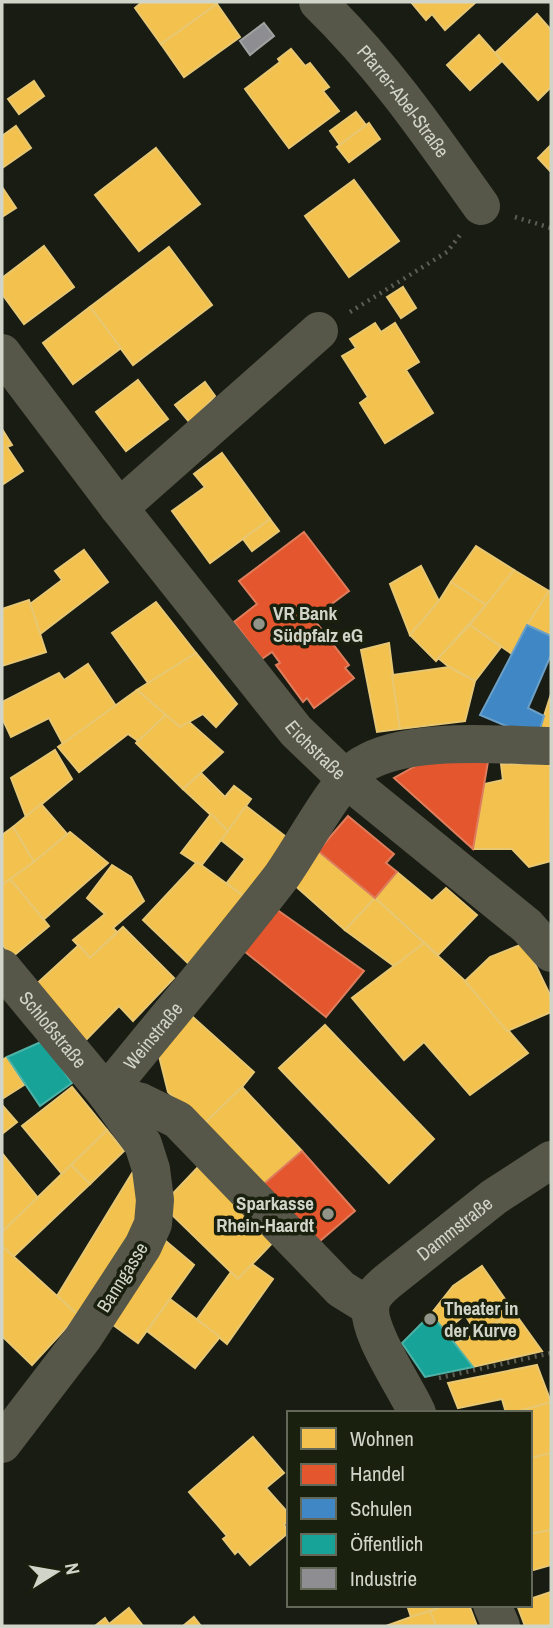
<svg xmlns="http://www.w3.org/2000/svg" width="553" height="1628" viewBox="0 0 553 1628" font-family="'Archivo Narrow',sans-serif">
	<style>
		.homes { fill: #f2c14e; stroke: #e8c773; stroke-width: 2 }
		.shops { fill: #e4572e; stroke: #de7d5c; stroke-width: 2 }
		.schools { fill: #3f88c5; stroke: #6b9fc6; stroke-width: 2 }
		.public { fill: #17a398; stroke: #4fb2a7; stroke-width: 2 }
		.industry { fill: #8d8d92; stroke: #a1a3a2; stroke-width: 2 }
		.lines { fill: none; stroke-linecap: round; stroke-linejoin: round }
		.path { stroke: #5d5d53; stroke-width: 4.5; stroke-dasharray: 2 5; stroke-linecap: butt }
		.minor { stroke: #565649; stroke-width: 38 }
		.poi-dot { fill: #919489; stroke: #1a200e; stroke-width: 2.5 }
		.labels { text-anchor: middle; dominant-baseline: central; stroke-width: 7; stroke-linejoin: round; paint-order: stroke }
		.street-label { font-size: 19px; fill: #d1d5c9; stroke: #1a200e }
		.poi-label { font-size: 19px; font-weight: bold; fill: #d1d5c9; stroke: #1a200e; text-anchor: start }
	</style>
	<rect width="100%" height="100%" fill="#191c12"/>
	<g class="homes">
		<path d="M142,2H215L217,4L161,44L135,8Z"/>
		<path d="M411,2H476L445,30L432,14L426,20Z"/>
		<path d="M217,4L240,37L184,77L161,44Z"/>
		<path d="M537,14L551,30V87L538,100L495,53Z"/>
		<path d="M479,35L502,61L470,90L447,65Z"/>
		<path d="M291,49L305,66L310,63L329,87L323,91L339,111L289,148L245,89L280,62L278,59Z"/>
		<path d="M34,81L44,96L19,114L8,99Z"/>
		<path d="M356,112L366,125L340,145L330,131Z"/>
		<path d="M369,123L380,139L349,162L337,147Z"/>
		<path d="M16,126L31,148L2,168V136Z"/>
		<path d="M551,145V172L538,158Z"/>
		<path d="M156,148L200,204L139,251L95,195Z"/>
		<path d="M354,180L399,241L349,277L305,216Z"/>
		<path d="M2,187L16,208L2,217Z"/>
		<path d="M44,246L74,287L24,324L2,294V278Z"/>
		<path d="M169,247L212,305L133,365L90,307Z"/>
		<path d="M403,287L416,308L401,318L387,297Z"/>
		<path d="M90,307L121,348L73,384L43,343Z"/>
		<path d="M375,323L381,332L395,323L419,362L406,370L433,413L385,443L360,403L368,397L342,356L356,348L350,339Z"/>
		<path d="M138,380L168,419L126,451L96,412Z"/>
		<path d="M205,382L215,396L190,423L175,405Z"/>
		<path d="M2,429L12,445L7,447L23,471L2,485Z"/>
		<path d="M222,453L270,519L210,563L172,511L205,487L194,474Z"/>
		<path d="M270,519L279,531L252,551L243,539Z"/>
		<path d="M476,546L514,570L486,605L451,582Z"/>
		<path d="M84,550L108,582L40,634L30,604L62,580L55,571Z"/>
		<path d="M421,566L439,601L410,635L390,584Z"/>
		<path d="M514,570L549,591L512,654L470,625Z"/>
		<path d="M451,582L486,605L436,661L410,635L439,601Z"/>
		<path d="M549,591L551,593V636L527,625Z"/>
		<path d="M29,600L46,652L2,666V609Z"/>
		<path d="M156,602L196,653L148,683L112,633Z"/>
		<path d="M470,625L501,647L475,681L449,667L438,658Z"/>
		<path d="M389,643L400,729L377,732L361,650Z"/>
		<path d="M196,653L237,704L216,727L203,714L180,727L137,690Z"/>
		<path d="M88,664L116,706L63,744L49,718L11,737L2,718V702L59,673L64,680Z"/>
		<path d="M449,667L475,681L465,721L400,729L392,675Z"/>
		<path d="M137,690L166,715L138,741L128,734L79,772L58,747Z"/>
		<path d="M551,694V735H538L544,716Z"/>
		<path d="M166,715L180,727L189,722L223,752L183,789L136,743Z"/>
		<path d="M55,750L72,779L26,817L11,778Z"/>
		<path d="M501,764H550L551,861L529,867L512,849H473L484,784L503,780Z"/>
		<path d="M201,773L225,797L234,786L251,799L228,831L183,789Z"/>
		<path d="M41,804L67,834L34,862L13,827Z"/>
		<path d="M246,806L290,840L249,900L226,884L245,859L221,840Z"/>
		<path d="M211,814L228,831L201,866L181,853Z"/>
		<path d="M13,827L34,862L2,885V835Z"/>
		<path d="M70,832L108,863L43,920L10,879L34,862Z"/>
		<path d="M318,851L375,898L345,930L292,883Z"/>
		<path d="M197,862L249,900L193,968L143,920Z"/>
		<path d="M112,865L131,877L144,901L113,928L117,932L90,958L73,940L105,914L87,898Z"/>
		<path d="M397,872L432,901L446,888L477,915L438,955L375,898Z"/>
		<path d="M10,879L49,926L12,957L2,944V885Z"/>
		<path d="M375,898L424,943L394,966L345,930Z"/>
		<path d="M123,927L174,978L133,1021L119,1006L82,1044L32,988L79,945L90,958Z"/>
		<path d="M424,943L465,981L528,1053L470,1095L424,1042L404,1060L352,998Z"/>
		<path d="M525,943L551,997V1012L507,1031L465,981L490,957Z"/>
		<path d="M185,1010L254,1072L242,1087L203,1125L168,1092L159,1056Z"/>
		<path d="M325,1025L434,1139L389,1183L279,1068Z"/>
		<path d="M7,1057L24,1085L2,1099V1060Z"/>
		<path d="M72,1087L107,1130L62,1174L22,1126Z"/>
		<path d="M242,1087L302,1151L259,1188L203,1125Z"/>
		<path d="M2,1105L17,1122L2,1134Z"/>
		<path d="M107,1130L124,1151L90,1184L71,1165Z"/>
		<path d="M2,1153L38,1198L2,1232Z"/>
		<path d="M201,1164L278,1237L238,1279L162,1205Z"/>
		<path d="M71,1165L90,1184L13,1257L2,1246V1232Z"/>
		<path d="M134,1170L144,1218L78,1315L57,1296Z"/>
		<path d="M161,1237L194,1265L138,1343L105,1319Z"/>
		<path d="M2,1246L78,1315L32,1365L2,1336Z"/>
		<path d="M252,1264L273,1279L227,1344L197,1319L231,1272L238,1279Z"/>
		<path d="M482,1266L514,1312L477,1334L465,1315L445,1331L431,1314L453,1286Z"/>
		<path d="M170,1299L220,1337L195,1368L147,1331Z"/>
		<path d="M514,1312L542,1351L473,1367L454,1343L477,1334Z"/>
		<path d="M537,1365L551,1402L512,1413H506L502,1399L458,1408L448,1383Z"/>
		<path d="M551,1402V1453L530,1458V1413H512Z"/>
		<path d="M253,1437L284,1473L266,1488L289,1514V1522L284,1524L288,1533L250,1565L238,1551L235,1554L223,1539L227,1536L189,1492Z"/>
		<path d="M551,1453V1530L530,1534V1458Z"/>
		<path d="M551,1530V1565L530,1571V1534Z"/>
		<path d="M551,1592V1626H525L517,1605H530V1599Z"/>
		<path d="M407,1605H440L441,1607L411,1617Z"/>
		<path d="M445,1605H469L477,1626H436L430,1611Z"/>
		<path d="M129,1608L143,1626H95L105,1618L109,1624Z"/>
		<path d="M430,1611L436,1626H386L411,1617Z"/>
		<path d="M194,1617L201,1626H183Z"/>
	</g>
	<g class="shops">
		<path d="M304,532L349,591L313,618L349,665L345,668L354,678L314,708L307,698L303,702L276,665L280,663L272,652L262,659L234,622L257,604L239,581Z"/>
		<path d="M489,756L473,849L394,778L428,759Z"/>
		<path d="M348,816L394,854L386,863L397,872L375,898L318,851Z"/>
		<path d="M276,909L364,971L326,1017L239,947Z"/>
		<path d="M302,1151L355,1211L313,1247L259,1188Z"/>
	</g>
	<path class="schools" d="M527,625L551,636V655L528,708L544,716L537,739L480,715Z"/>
	<g class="public">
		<path d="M43,1041L72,1083L40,1106L7,1057Z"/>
		<path d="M431,1314L445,1331L473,1367L425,1377L402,1343Z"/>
	</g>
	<path class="industry" d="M264,23L274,36L250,55L240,41Z"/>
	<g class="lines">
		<g class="path">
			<path d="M515,217L551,228"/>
			<path d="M350,312L447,252L460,235"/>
			<path d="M439,1378L551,1353"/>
		</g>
		<g class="minor">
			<path id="s1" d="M318,2C382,64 430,134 481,206"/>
			<path id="s2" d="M2,353L119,508L296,731L346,779L527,926L551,953"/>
			<path d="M119,508L319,331"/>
			<path id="s3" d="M2,968L106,1093L143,1144L151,1169L155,1200L153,1224L143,1246L83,1338L2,1444"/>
			<path id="s4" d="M106,1093C164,1021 225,950 281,877C301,850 336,781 362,765C408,736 498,745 551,746"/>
			<path d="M106,1093L141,1102L178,1120L341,1289L370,1307"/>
			<path id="s5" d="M417,1413C406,1387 364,1329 371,1303C373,1294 380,1288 387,1282L494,1197L551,1160"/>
			<path d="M492,1605L501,1626"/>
		</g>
	</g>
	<g class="poi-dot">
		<circle cx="259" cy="624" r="7"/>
		<circle cx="328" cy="1214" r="7"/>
		<circle cx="430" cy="1319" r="7"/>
	</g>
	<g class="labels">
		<g class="street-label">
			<text stroke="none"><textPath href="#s1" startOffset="131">Pfarrer-Abel-Straße</textPath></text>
			<text stroke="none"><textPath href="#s2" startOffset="506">Eichstraße</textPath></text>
			<text stroke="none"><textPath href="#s3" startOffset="80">Schloßstraße</textPath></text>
			<text stroke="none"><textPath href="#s4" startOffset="74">Weinstraße</textPath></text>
			<text stroke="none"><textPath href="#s5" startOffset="234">Dammstraße</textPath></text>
			<text transform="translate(122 1277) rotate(-58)">Banngasse</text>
		</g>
		<g class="poi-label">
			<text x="273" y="613">VR Bank<tspan x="273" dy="22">Südpfalz eG</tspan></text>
			<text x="314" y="1203" text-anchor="end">Sparkasse<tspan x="314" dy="22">Rhein-Haardt</tspan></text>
			<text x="444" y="1308">Theater in<tspan x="444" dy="22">der Kurve</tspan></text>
		</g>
	</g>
	<rect width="553" height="1628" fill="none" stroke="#d1d5c9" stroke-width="7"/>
	<rect x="287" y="1411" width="245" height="196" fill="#1a200e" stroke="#636859" stroke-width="2"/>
	<rect x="301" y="1428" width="35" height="21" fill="#f2c14e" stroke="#636859" stroke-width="2"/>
	<text x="350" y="1446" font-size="21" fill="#d1d5c9">Wohnen</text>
	<rect x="301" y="1464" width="35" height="21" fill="#e4572e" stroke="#636859" stroke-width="2"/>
	<text x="350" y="1481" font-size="21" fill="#d1d5c9">Handel</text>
	<rect x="301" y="1498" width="35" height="21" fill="#3f88c5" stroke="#636859" stroke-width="2"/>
	<text x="350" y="1516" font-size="21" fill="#d1d5c9">Schulen</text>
	<rect x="301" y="1534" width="35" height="21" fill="#17a398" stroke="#636859" stroke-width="2"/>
	<text x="350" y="1551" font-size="21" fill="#d1d5c9">Öffentlich</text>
	<rect x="301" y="1568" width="35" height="21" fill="#8d8d92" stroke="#636859" stroke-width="2"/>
	<text x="350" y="1586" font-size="21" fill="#d1d5c9">Industrie</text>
	<g transform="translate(56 1572) rotate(79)" stroke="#1a200e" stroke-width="5" paint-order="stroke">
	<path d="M0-5L12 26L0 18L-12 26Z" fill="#d1d5c9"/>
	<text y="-10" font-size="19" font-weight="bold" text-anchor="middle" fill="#d1d5c9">N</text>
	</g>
</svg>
